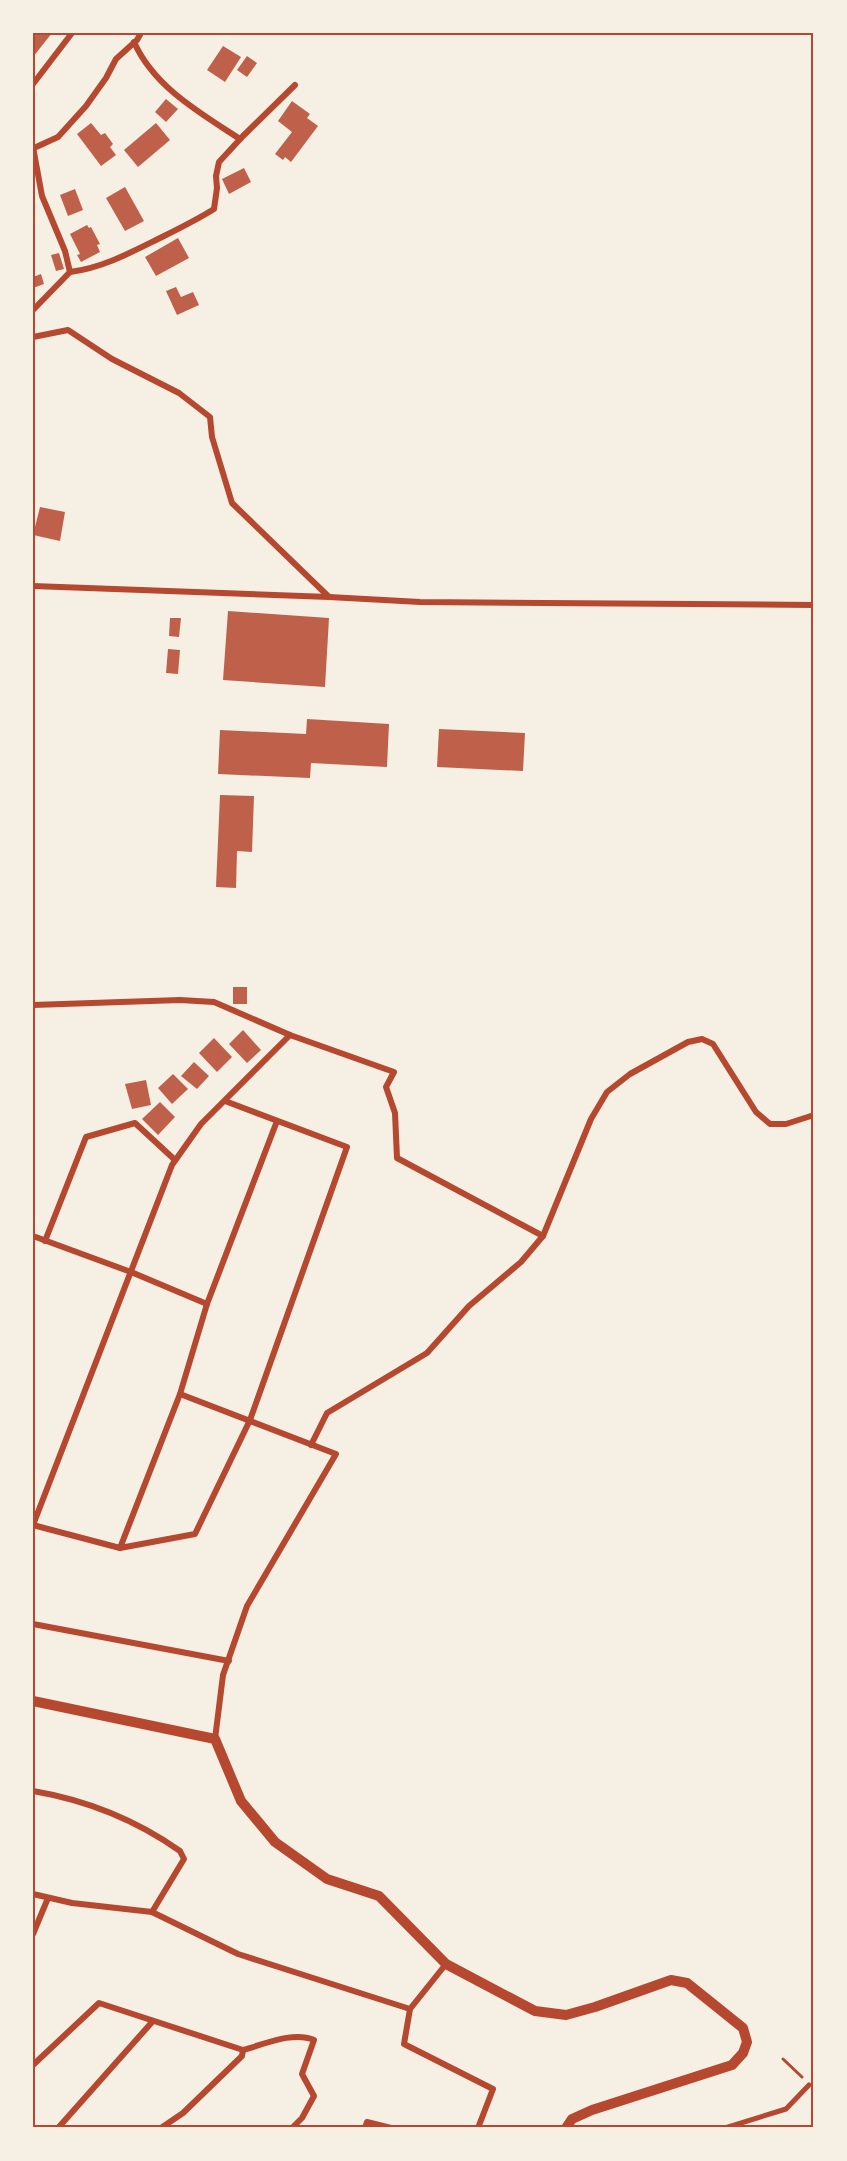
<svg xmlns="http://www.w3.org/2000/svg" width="847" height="2161" viewBox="0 0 847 2161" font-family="Arial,sans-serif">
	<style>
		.building { fill: #bf614a }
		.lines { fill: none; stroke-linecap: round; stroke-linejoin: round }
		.path { stroke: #b5482f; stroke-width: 3 }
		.pedestrian { stroke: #b5482f; stroke-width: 5 }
		.minor { stroke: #b5482f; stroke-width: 6 }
		.tertiary { stroke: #b5482f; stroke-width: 10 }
		.neatline { fill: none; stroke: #b5482f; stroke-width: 2 }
	</style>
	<rect width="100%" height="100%" fill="#f6efe4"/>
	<g class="building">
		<path d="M33,33H52L33,57Z"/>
		<path d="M223,46L241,57L225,82L207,70Z"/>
		<path d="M247,56L257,63L247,77L237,70Z"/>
		<path d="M166,99L178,109L166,122L155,112Z"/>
		<path d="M292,101L310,114L307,118L318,126L291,162L285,157L283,160L275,154L292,132L278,121Z"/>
		<path d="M91,123L101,135L105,133L113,144L110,147L116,155L101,166L77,134Z"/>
		<path d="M156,123L170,140L138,167L124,150Z"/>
		<path d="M244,168L251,182L229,194L222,179Z"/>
		<path d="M125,187L144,221L125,231L106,198Z"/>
		<path d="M75,189L83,210L68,216L60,195Z"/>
		<path d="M87,225L89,228L91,227L100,244L97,245L100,252L81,262L77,255L80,254L70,234Z"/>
		<path d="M178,238L189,258L156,276L145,257Z"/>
		<path d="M59,253L64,269L56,271L51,255Z"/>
		<path d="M41,274L44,284L33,288V277Z"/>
		<path d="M176,287L181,297L193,292L199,305L177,315L166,291Z"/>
		<path d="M40,507L65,512L60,541L33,535Z"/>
		<path d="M228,611L329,618L325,687L223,680Z"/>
		<path d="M170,618H181L179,637L169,636Z"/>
		<path d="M168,649L180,650L178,674L166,673Z"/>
		<path d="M307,719L389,724L387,767L311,763L310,778L218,774L220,730L306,734Z"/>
		<path d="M439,729L525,733L523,771L437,767Z"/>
		<path d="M220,795L254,796L252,852L237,851L236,888L216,887Z"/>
		<rect x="233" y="987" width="14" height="17"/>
		<path d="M243,1030L261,1050L247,1063L229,1044Z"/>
		<path d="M214,1038L232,1057L217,1072L199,1053Z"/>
		<path d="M194,1062L209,1076L197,1089L181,1076Z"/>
		<path d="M173,1074L188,1089L172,1104L158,1088Z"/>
		<path d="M146,1080L151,1105L132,1109L125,1084Z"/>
		<path d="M160,1102L175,1117L158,1135L142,1119Z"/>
	</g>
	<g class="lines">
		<path class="path" d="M783,2059L802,2077"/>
		<path class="pedestrian" d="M725,2128L786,2109L809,2085"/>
		<g class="minor">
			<path d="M134,42C154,87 200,113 240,139"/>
			<path d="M33,84L72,33"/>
			<path d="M33,147L42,196L65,251L70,272L33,310"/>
			<path d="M34,148L58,137L86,106L106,78L116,59L137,40L141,33"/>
			<path d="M70,272C101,268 128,254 156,240C176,230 195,221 214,209L217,188L216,176L219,162L243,136L295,85"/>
			<path d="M33,337L68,330L112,359L179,393L210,417L212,437L232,503L329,597"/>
			<path d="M33,586L329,597L420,602L814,605"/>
			<path d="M33,1005L180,1000L214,1002L290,1035L394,1072L386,1087L395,1113L397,1158L543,1236"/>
			<path d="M33,1236L131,1272L207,1304"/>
			<path d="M45,1241L86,1137L135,1123L175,1160"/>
			<path d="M180,1394L336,1454L247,1606L223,1675L215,1739"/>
			<path d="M311,1445L327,1413L427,1353L469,1306L521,1262L543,1236L591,1119L607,1092L630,1074L688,1042L702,1039L713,1044L756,1112L770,1124H786L814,1115"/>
			<path d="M33,1525L120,1548L195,1534L250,1420L347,1147L225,1101"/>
			<path d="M33,1525L172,1165L201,1124L290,1035"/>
			<path d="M120,1548L180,1394L207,1304L277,1121"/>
			<path d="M33,1624L229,1661"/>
			<path d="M33,1791C86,1800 136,1820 180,1851L184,1859L152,1912"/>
			<path d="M33,1894L72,1903L152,1912L238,1954L410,2009"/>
			<path d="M33,1934L48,1898"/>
			<path d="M446,1964L410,2009L404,2044L493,2089L478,2128"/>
			<path d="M243,2050C265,2044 293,2031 314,2040L302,2074L314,2096L302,2118L292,2128"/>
			<path d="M33,2065L99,2003L243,2050L242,2056L183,2113L161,2128"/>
			<path d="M58,2128L153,2021"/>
			<path d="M365,2128L367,2122L391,2128"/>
		</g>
		<path class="tertiary" d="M33,1701L215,1739L241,1801L275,1842L327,1879L379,1896L446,1964L535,2011L566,2015L595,2007L671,1980L687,1983L743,2028L747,2042L743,2053L732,2065L592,2110L572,2119L566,2128"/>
	</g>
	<rect width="847" height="2161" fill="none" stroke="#f6efe4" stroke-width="69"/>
	<rect x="34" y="34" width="778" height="2092" class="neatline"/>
</svg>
